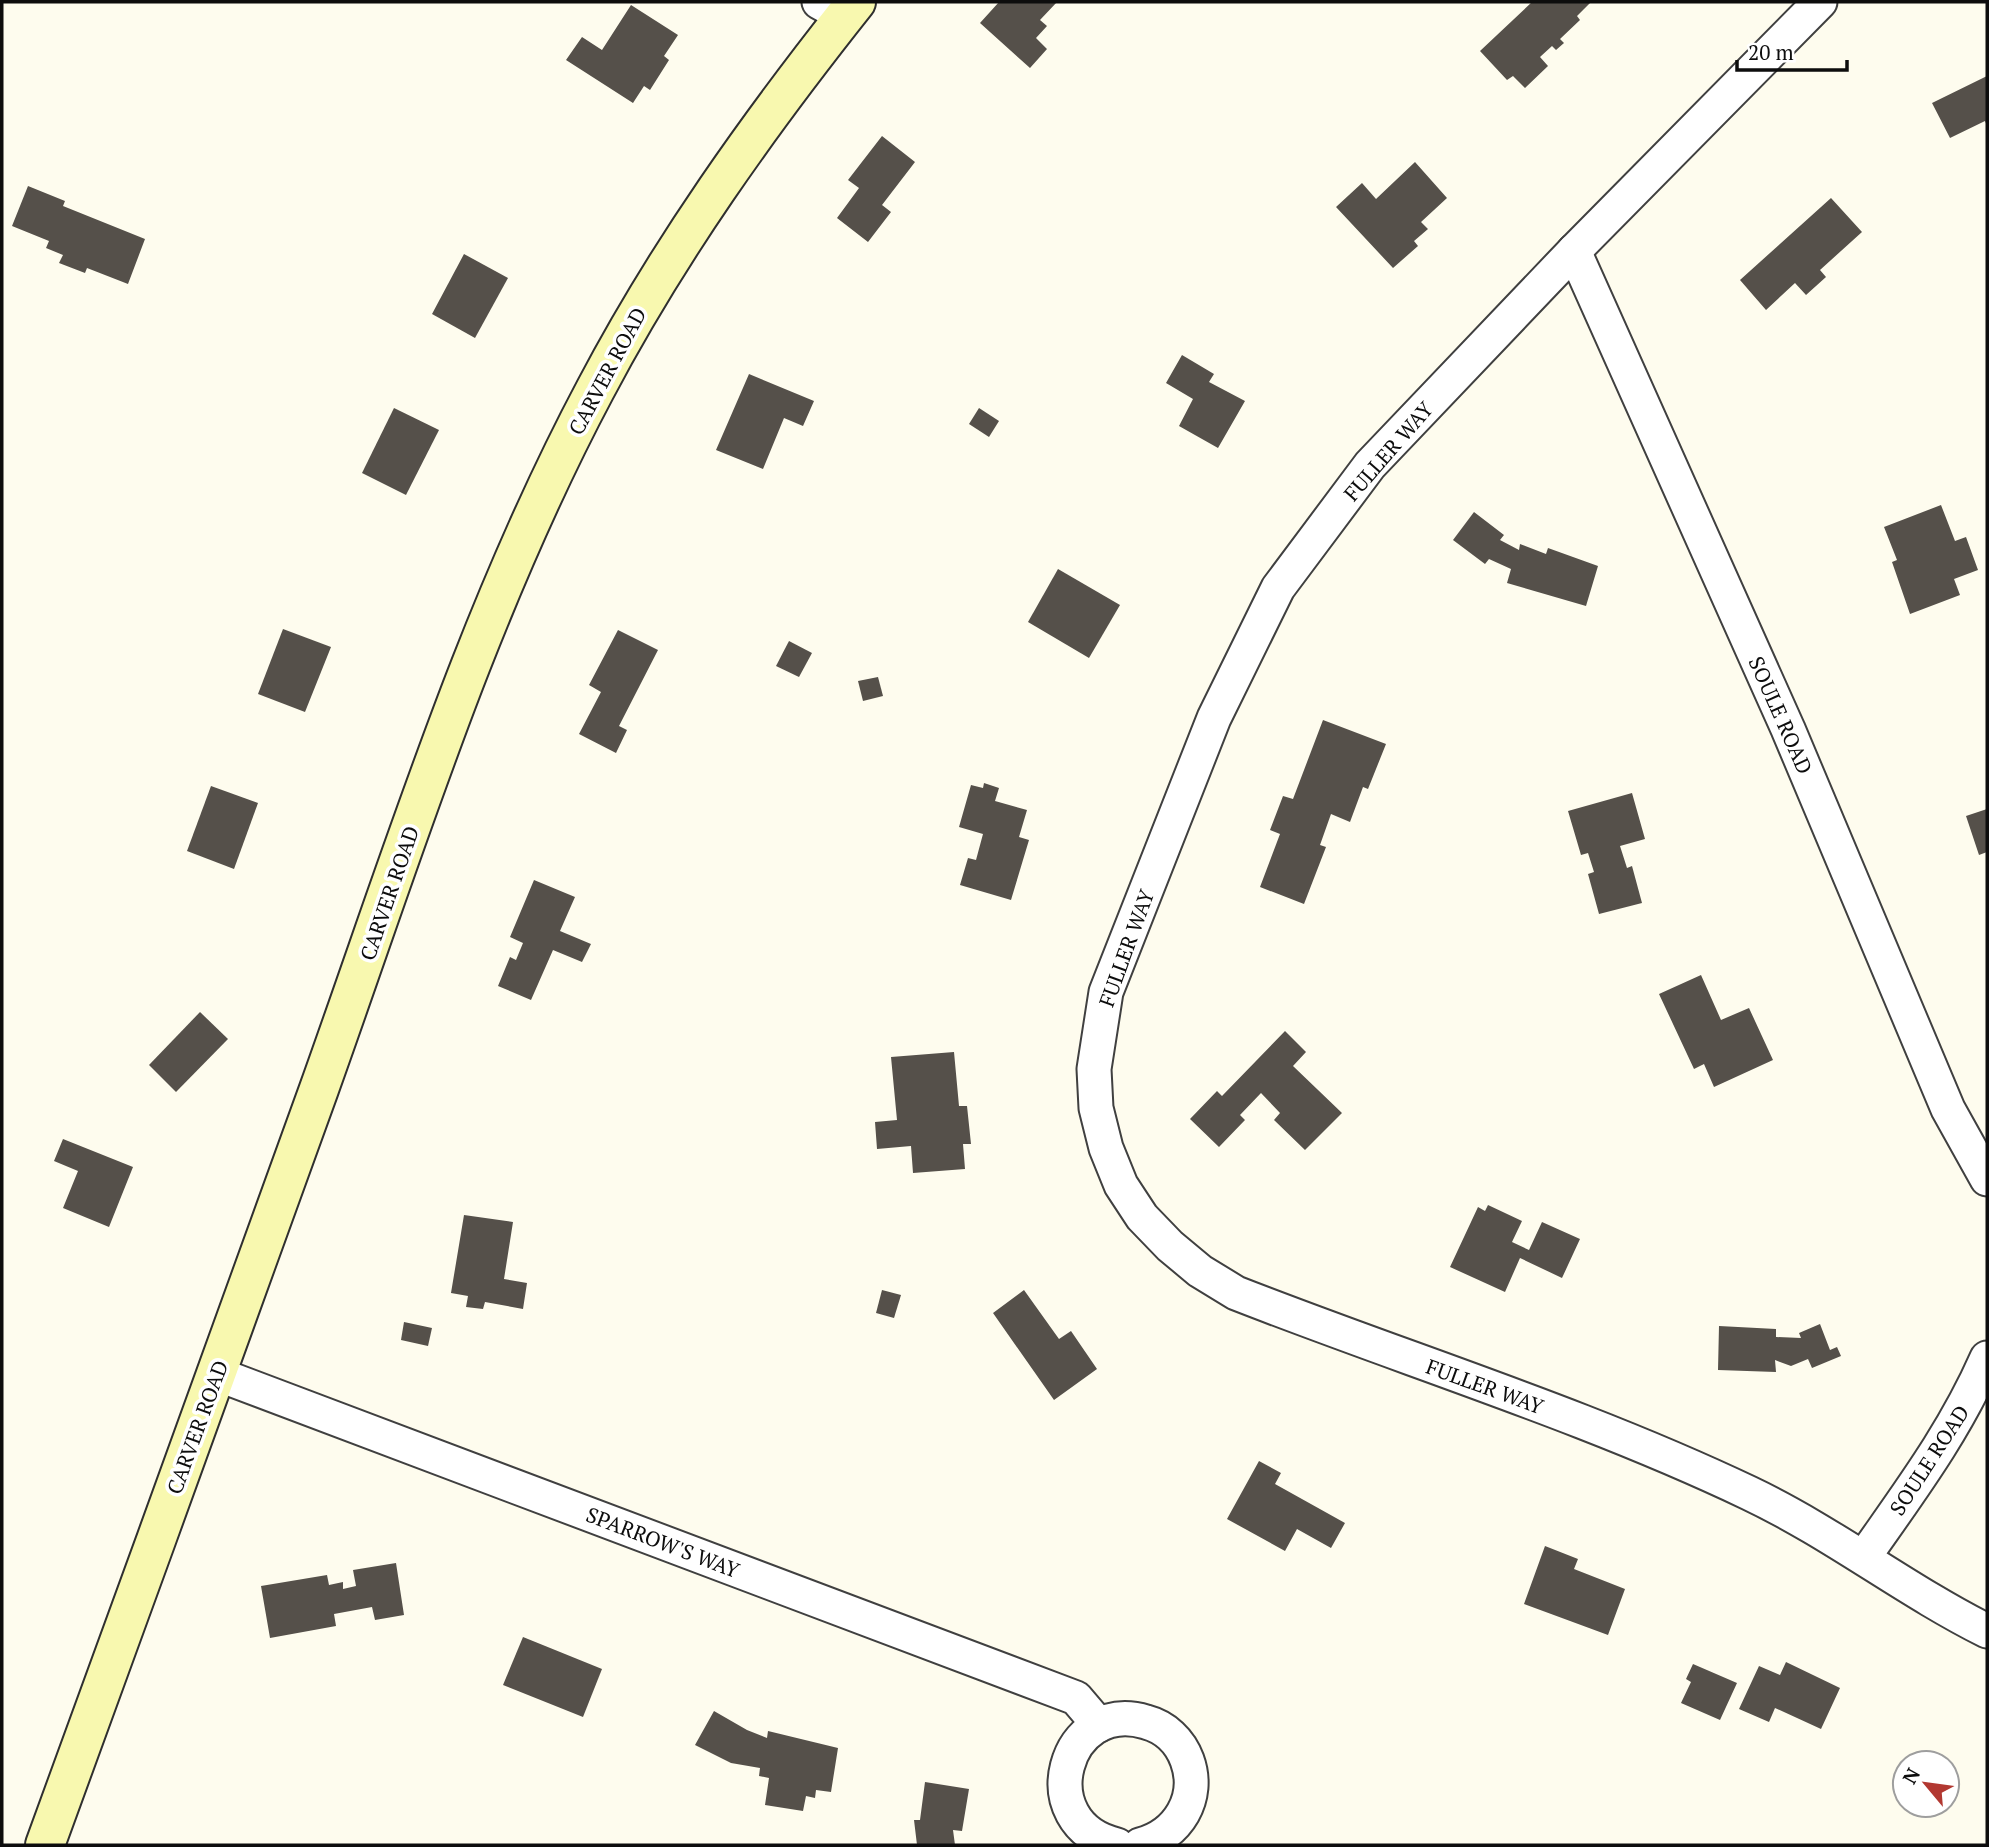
<svg xmlns="http://www.w3.org/2000/svg" width="1989" height="1847" viewBox="0 0 1989 1847" font-family="'PT Serif',serif">
	<style>
		.building { fill: #55504a }
		.lines { fill: none; stroke-linecap: round; stroke-linejoin: round }
		.street-casing { stroke: #404040; stroke-width: 37 }
		.secondary-casing { stroke: #2f2f2f; stroke-width: 42 }
		.street { stroke: #fff; stroke-width: 33 }
		.secondary { stroke: #f8f8af; stroke-width: 38 }
		.labels { text-anchor: middle; dominant-baseline: central; stroke-width: 7; stroke-linejoin: round; paint-order: stroke }
		.street-label { font-size: 21px; fill: #0d0d0d; stroke: #fff }
	</style>
	<rect width="100%" height="100%" fill="#fefcee"/>
	<g class="building">
		<path d="M999,2H1057L1040,20L1047,26L1036,38L1047,49L1030,68L980,23Z"/>
		<path d="M1532,2H1591L1577,16L1580,20L1560,39L1564,43L1556,50L1552,46L1540,57L1548,66L1525,88L1513,76L1507,80L1480,51Z"/>
		<path d="M631,5L678,35L664,56L669,60L650,90L644,86L633,103L566,60L582,37L602,50Z"/>
		<path d="M1987,76V126L1985,121L1950,138L1932,103Z"/>
		<path d="M882,136L915,162L882,205L891,212L868,242L837,218L859,188L848,180Z"/>
		<path d="M1415,162L1447,198L1421,222L1428,229L1414,241L1418,246L1393,268L1336,207L1362,183L1376,199Z"/>
		<path d="M28,186L65,201L63,206L145,239L128,284L87,268L85,273L59,263L63,255L46,248L49,241L12,226Z"/>
		<path d="M1831,198L1862,232L1820,270L1826,277L1806,295L1795,283L1766,310L1740,280Z"/>
		<path d="M464,254L508,278L475,338L432,314Z"/>
		<path d="M1182,355L1214,374L1209,382L1245,401L1218,448L1179,426L1193,399L1166,383Z"/>
		<path d="M749,374L814,401L803,426L784,418L763,469L716,450Z"/>
		<path d="M394,408L439,430L406,495L362,473Z"/>
		<path d="M979,408L999,421L989,437L969,424Z"/>
		<path d="M1941,505L1955,541L1966,537L1978,570L1954,579L1960,595L1910,614L1892,562L1897,560L1884,527Z"/>
		<path d="M1474,512L1504,535L1500,540L1519,550L1520,544L1546,554L1548,548L1598,566L1586,606L1507,583L1511,569L1489,559L1485,564L1453,540Z"/>
		<path d="M1058,569L1120,605L1089,658L1028,622Z"/>
		<path d="M283,629L331,647L305,712L258,694Z"/>
		<path d="M618,630L658,650L619,726L627,730L616,753L579,734L601,692L589,685Z"/>
		<path d="M789,641L812,653L799,677L776,666Z"/>
		<path d="M878,677L883,696L863,701L858,681Z"/>
		<path d="M1323,720L1386,744L1368,789L1363,787L1350,822L1331,814L1320,845L1326,847L1304,904L1260,887L1280,834L1270,830L1283,796L1293,799Z"/>
		<path d="M984,783L999,788L995,801L1027,810L1019,837L1029,840L1011,900L960,885L968,858L976,860L983,834L959,827L971,785L983,788Z"/>
		<path d="M211,786L258,803L234,869L187,851Z"/>
		<path d="M1632,793L1645,839L1620,846L1627,868L1632,866L1642,903L1599,914L1588,874L1594,872L1588,853L1581,855L1568,811Z"/>
		<path d="M1987,809V852L1979,855L1966,816Z"/>
		<path d="M534,880L575,897L560,931L591,944L582,962L553,950L531,1000L498,986L510,957L516,960L523,943L510,937Z"/>
		<path d="M1701,975L1721,1020L1749,1008L1773,1060L1714,1087L1704,1064L1694,1069L1659,994Z"/>
		<path d="M200,1012L228,1039L176,1092L149,1065Z"/>
		<path d="M1285,1031L1306,1052L1293,1066L1342,1113L1305,1150L1274,1120L1280,1113L1261,1093L1240,1115L1245,1120L1219,1147L1190,1119L1217,1091L1222,1096Z"/>
		<path d="M954,1052L959,1106H967L971,1144H963L965,1169L913,1173L911,1146L877,1149L875,1122L897,1120L891,1057Z"/>
		<path d="M63,1139L133,1167L109,1227L63,1208L78,1171L54,1161Z"/>
		<path d="M1488,1205L1522,1221L1512,1242L1529,1250L1542,1222L1580,1239L1562,1278L1520,1258L1505,1292L1450,1267L1478,1207L1485,1211Z"/>
		<path d="M464,1215L513,1222L504,1279L527,1283L523,1309L485,1302L483,1309L466,1307L468,1296L451,1293Z"/>
		<path d="M882,1290L901,1295L894,1318L876,1313Z"/>
		<path d="M1024,1290L1059,1339L1071,1331L1097,1369L1054,1400L993,1313Z"/>
		<path d="M404,1322L432,1328L428,1346L401,1340Z"/>
		<path d="M1820,1324L1830,1350L1837,1347L1841,1356L1812,1368L1808,1359L1791,1366L1775,1360L1776,1372L1718,1370L1719,1326L1776,1329V1337L1801,1338L1799,1333Z"/>
		<path d="M1259,1461L1281,1473L1275,1484L1345,1523L1331,1548L1297,1529L1285,1551L1227,1519Z"/>
		<path d="M1545,1546L1578,1559L1574,1569L1625,1589L1608,1635L1524,1604Z"/>
		<path d="M396,1563L404,1615L375,1620L372,1607L334,1614L336,1626L270,1638L261,1586L327,1575L329,1585L343,1582V1589L356,1586L353,1570Z"/>
		<path d="M523,1637L602,1669L583,1717L503,1685Z"/>
		<path d="M1786,1662L1840,1688L1821,1729L1775,1708L1769,1722L1739,1709L1759,1666L1780,1675Z"/>
		<path d="M1693,1664L1737,1683L1720,1720L1681,1703L1691,1682L1686,1679Z"/>
		<path d="M714,1711L747,1730L767,1738L768,1731L838,1748L831,1792L816,1790L815,1798L806,1796L803,1811L765,1805L769,1778L759,1776L760,1768L731,1763L695,1745Z"/>
		<path d="M925,1782L969,1789L962,1831L953,1830L955,1845H917L914,1820H920Z"/>
	</g>
	<g class="lines">
		<g class="street-casing">
			<g id="street">
				<path d="M819,2L844,16"/>
				<path d="M1820,2L1574,251L1370,465L1278,588L1214,718L1106,992L1094,1069L1096,1108L1106,1148L1121,1185L1142,1217L1170,1246L1200,1271L1236,1293C1407,1360 1583,1414 1749,1493C1833,1533 1905,1590 1987,1631"/>
				<path d="M1574,251L1788,729L1948,1109L1987,1179"/>
				<path d="M217,1374L1076,1698L1099,1725"/>
				<path d="M1864,1557C1910,1491 1954,1433 1987,1358"/>
				<path d="M1117,1845C1028,1824 1064,1697 1146,1722C1165,1727 1180,1741 1187,1760C1201,1798 1178,1835 1140,1845"/>
			</g>
		</g>
		<g class="secondary-casing">
			<path id="secondary" d="M45,1845C137,1593 228,1342 319,1089C403,854 477,612 595,390C668,251 759,124 856,2"/>
		</g>
		<use href="#street" class="street"/>
		<use href="#secondary" class="secondary"/>
	</g>
	<g class="labels">
		<g class="street-label">
			<text transform="translate(607 371) rotate(-62)">CARVER ROAD</text>
			<text transform="translate(1388 451) rotate(-49)">FULLER WAY</text>
			<text transform="translate(1781 715) rotate(66)">SOULE ROAD</text>
			<text transform="translate(389 893) rotate(-71)">CARVER ROAD</text>
			<text transform="translate(1126 948) rotate(-70)">FULLER WAY</text>
			<text transform="translate(1485 1386) rotate(20)">FULLER WAY</text>
			<text transform="translate(197 1427) rotate(-70)">CARVER ROAD</text>
			<text transform="translate(1929 1460) rotate(-57)">SOULE ROAD</text>
			<text transform="translate(663 1542) rotate(21)">SPARROW'S WAY</text>
		</g>
	</g>
	<rect width="1989" height="1847" fill="none" stroke="#0d0d0d" stroke-width="7"/>
	<g transform="translate(1926 1784) rotate(299)"><circle r="33" fill="#ffffff" stroke="#9e9e9e" stroke-width="2"/>
	<path d="M0-5L12 26L0 18L-12 26Z" fill="#b23831"/>
	<text y="-10" font-size="19" font-weight="bold" text-anchor="middle" fill="#0d0d0d">N</text>
	</g>
	<path d="M1737 60v10h110v-10" fill="none" stroke="#0d0d0d" stroke-width="3.5"/>
	<text x="1748" y="60" font-size="21" fill="#0d0d0d" stroke="#ffffff" stroke-width="5" paint-order="stroke">20 m</text>
</svg>
